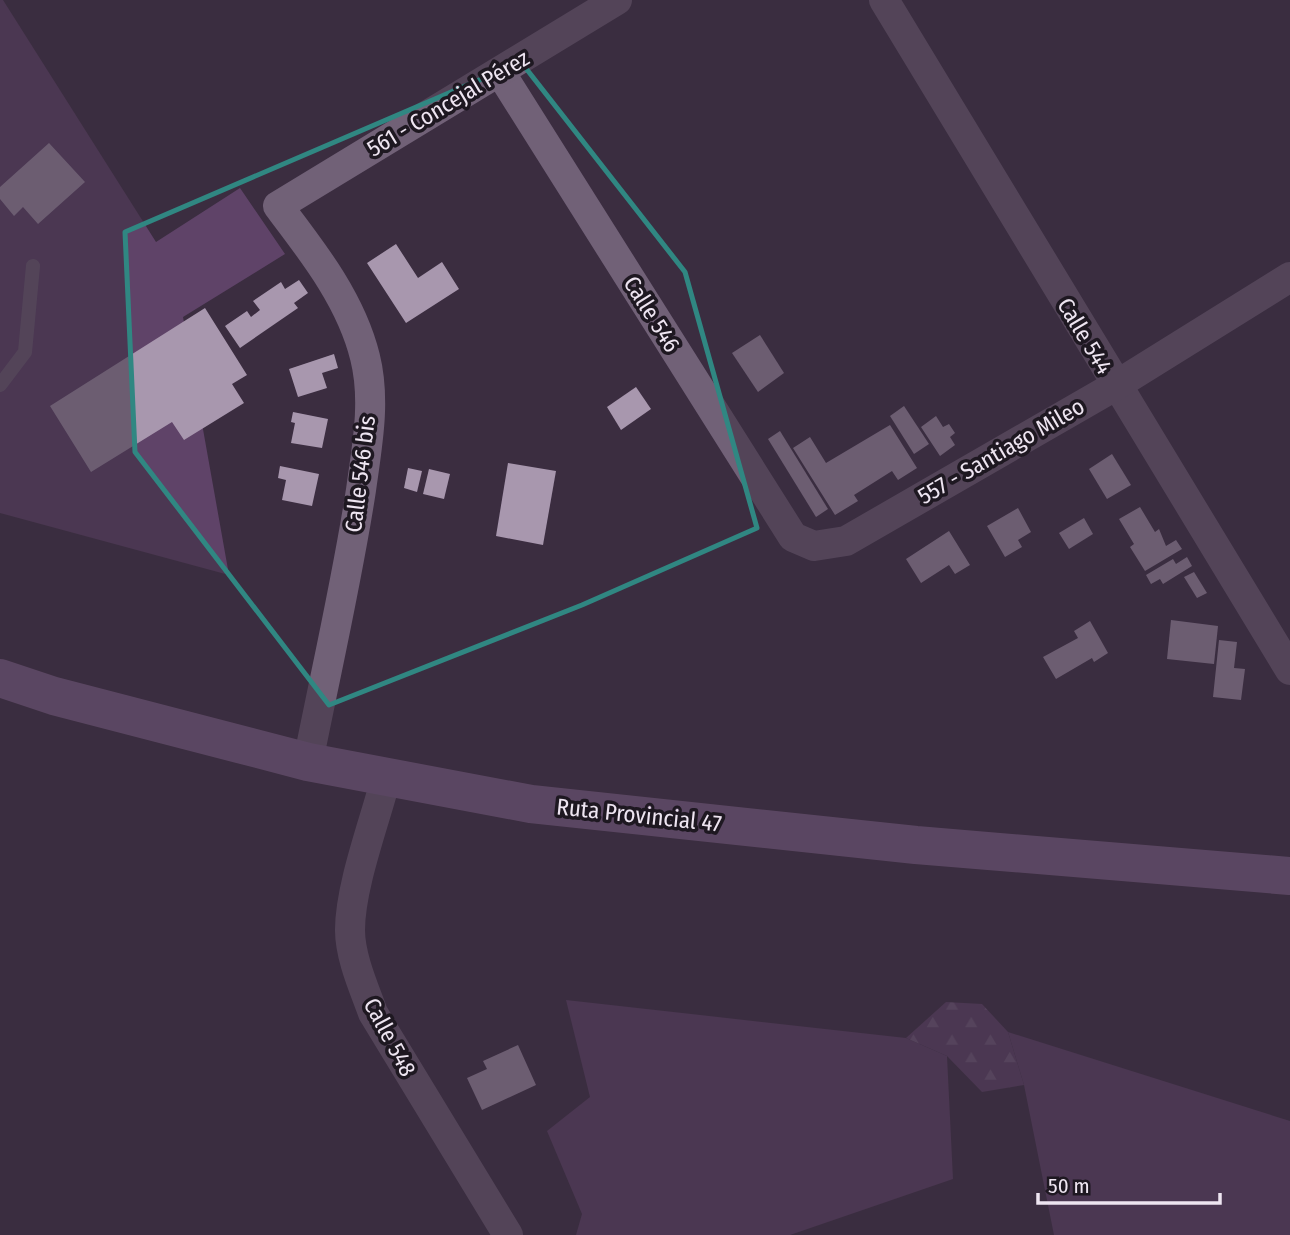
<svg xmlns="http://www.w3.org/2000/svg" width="1290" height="1235" viewBox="0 0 1290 1235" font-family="'Fira Sans Condensed',sans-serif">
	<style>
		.green { fill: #5f4368 }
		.forest { fill: url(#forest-firs) }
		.building { fill: #a897ae }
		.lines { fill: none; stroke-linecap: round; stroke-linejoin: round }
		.service { stroke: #716177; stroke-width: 14 }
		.minor { stroke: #716177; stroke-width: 30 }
		.secondary { stroke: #82658c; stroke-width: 38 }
		.marked { fill: none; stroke: #308782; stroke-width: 5; stroke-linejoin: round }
		.labels { text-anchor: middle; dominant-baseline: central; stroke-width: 7; stroke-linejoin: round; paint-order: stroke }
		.street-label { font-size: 23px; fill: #eee5f1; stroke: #1e1821 }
	</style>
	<defs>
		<pattern id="forest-firs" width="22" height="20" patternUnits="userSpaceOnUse" patternTransform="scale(1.75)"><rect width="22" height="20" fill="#5f4368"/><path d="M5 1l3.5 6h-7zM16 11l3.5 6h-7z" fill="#765e7e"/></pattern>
	</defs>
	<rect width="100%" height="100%" fill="#3b2d40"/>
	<g class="green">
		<path d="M0,0H3L156,242L240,188L285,254L183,317L229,575L0,513Z"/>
		<path d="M566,1000L906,1038L947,1056L953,1179L790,1235H576L582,1214L547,1131L590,1097Z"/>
		<path d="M1008,1032L1290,1121V1235H1054L1024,1085Z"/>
	</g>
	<path class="forest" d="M946,1002L982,1004L1008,1032L1024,1085L982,1092L947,1056L906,1038Z"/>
	<g class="building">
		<path d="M49,143L85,182L38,224L23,207L14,216L0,199V187Z"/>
		<path d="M396,244L418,278L442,262L459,289L406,323L367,263Z"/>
		<path d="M299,280L308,293L294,303L298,308L240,348L225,326L247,311L251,317L260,310L253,301L281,282L285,289Z"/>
		<path d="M205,308L247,375L232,384L244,403L184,440L172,422L91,472L50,406Z"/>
		<path d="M760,335L784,373L758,392L732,353Z"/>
		<path d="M334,354L338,368L322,373L327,388L298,397L289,369Z"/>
		<path d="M636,387L651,409L621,430L607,407Z"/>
		<path d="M904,406L929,444L914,454L890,416Z"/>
		<path d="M293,412L328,419L322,448L291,443L295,423L291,422Z"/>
		<path d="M936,416L943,427L949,424L955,433L950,437L955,445L940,456L921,427Z"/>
		<path d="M890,425L917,468L898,480L892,471L854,495L858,501L835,515L793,448L810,437L826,463Z"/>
		<path d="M780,431L828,509L816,517L768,439Z"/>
		<path d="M1112,454L1131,485L1107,499L1089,469Z"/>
		<path d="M508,463L556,471L543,545L496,536Z"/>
		<path d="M280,466L319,474L312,506L282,500L286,480L278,478Z"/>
		<path d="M408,468L422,471L417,492L404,488Z"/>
		<path d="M429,469L450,474L444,499L423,494Z"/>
		<path d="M1140,507L1155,532L1159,529L1166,546L1176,540L1182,549L1145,571L1130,547L1134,544L1119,519Z"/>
		<path d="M1018,508L1031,532L1018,540L1022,547L1005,557L987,526Z"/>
		<path d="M1084,518L1093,534L1069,549L1059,533Z"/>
		<path d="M949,531L970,565L955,574L949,565L921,583L906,559Z"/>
		<path d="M1187,557L1192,566L1163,584L1160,579L1151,584L1146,575L1173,559L1176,564Z"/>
		<path d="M1194,572L1207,593L1197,598L1184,577Z"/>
		<path d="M1171,620L1218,626L1214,664L1167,659Z"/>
		<path d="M1090,621L1108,653L1094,662L1092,658L1056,679L1043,657L1078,638L1074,631Z"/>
		<path d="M1219,640L1237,642L1234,668L1245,669L1241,700L1213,697Z"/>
		<path d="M518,1045L536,1085L482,1110L467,1078L487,1069L483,1061Z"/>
	</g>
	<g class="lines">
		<path class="service" d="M0,385L25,352L33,266"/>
		<g class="minor">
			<path d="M884,0L1290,670"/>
			<path d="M500,72L793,537L814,546L846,541L1115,386L1290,277"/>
			<path d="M308,762C326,671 347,581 361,490C367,446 376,401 365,357C351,300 313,252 278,206L617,0"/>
			<path d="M386,778C375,821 350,886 350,930C350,957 364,988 373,1013L508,1235"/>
		</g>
		<path class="secondary" d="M0,678L54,696L308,762L531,804L916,845L1290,876"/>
	</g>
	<path d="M0 0H1290V1235H0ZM521,62L685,272L757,528L582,605L329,705L135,452L125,232Z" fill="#3b2d40" fill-opacity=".55" fill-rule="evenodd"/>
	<path class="marked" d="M521,62L685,272L757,528L582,605L329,705L135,452L125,232Z"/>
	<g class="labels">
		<g class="street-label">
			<text transform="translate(448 103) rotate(-31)">561 - Concejal Pérez</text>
			<text transform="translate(652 314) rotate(58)">Calle 546</text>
			<text transform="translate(1085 336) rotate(59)">Calle 544</text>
			<text transform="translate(1001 451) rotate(-30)">557 - Santiago Mileo</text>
			<text transform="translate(360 474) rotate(-83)">Calle 546 bis</text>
			<text transform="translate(639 815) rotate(6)">Ruta Provincial 47</text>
			<text transform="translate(390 1037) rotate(62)">Calle 548</text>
		</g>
	</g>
	<path d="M1038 1193v10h182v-10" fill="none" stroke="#eee5f1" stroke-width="3.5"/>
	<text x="1048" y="1193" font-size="21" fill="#eee5f1" stroke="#1e1821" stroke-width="5" paint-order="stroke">50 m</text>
</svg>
